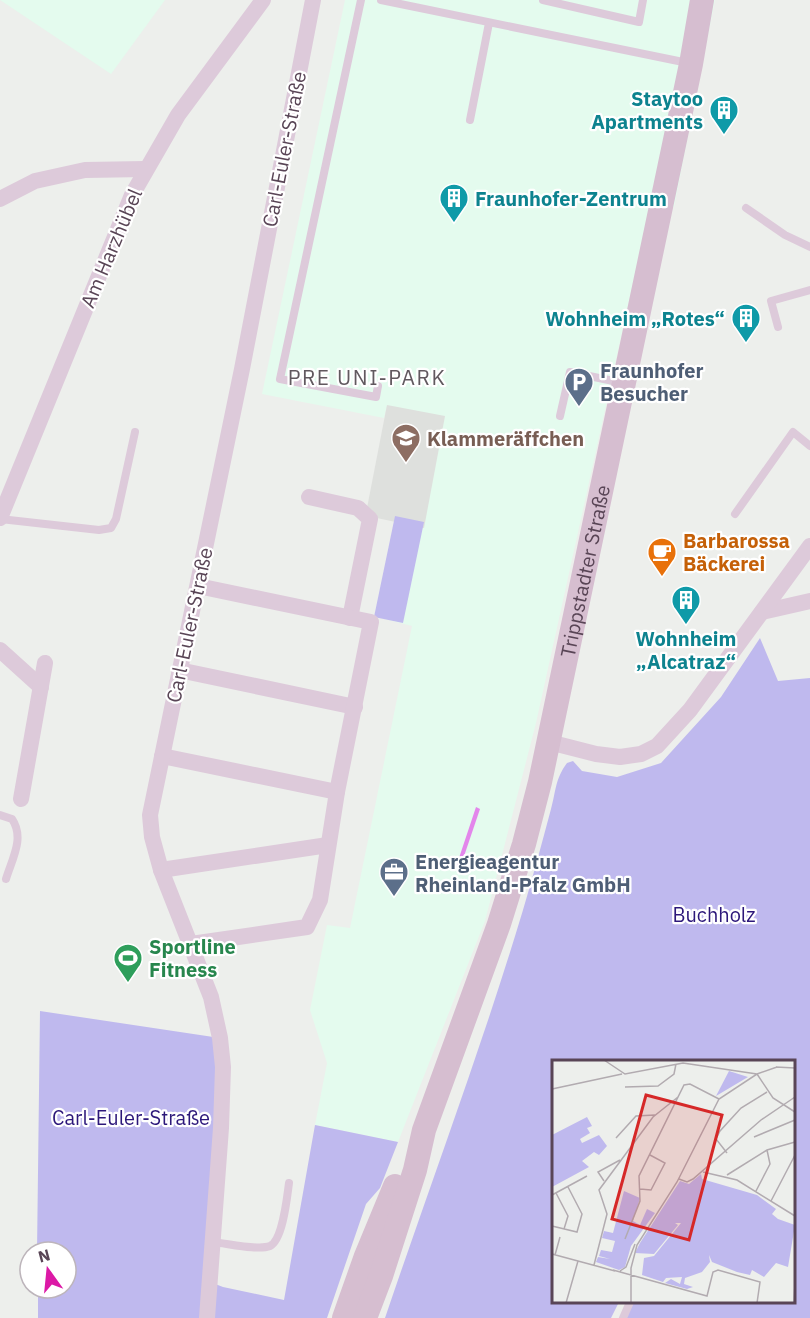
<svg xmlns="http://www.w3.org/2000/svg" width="810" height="1318" viewBox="0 0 810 1318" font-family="'IBM Plex Sans',sans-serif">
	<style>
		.commercial { fill: #e4fbee }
		.education { fill: #dee0dd }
		.green { fill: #bfb9ee }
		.water { fill: #e386eb }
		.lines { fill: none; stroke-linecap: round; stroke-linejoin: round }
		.service { stroke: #ddcada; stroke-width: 8 }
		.minor { stroke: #ddcada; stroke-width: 16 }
		.secondary { stroke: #d6bed0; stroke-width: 24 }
		.labels { text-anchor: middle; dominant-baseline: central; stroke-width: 4.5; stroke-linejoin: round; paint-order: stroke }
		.culture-label { font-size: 20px; font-weight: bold; fill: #0d838f; stroke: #fff; text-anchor: end }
		.street-label { font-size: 20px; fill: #594556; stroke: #fff }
		.service-label { font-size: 20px; font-weight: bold; fill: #4e5e75; stroke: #fff; text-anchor: start }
		.education-label { font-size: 20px; font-weight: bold; fill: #785e54; stroke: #fff; text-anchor: start }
		.food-label { font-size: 20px; font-weight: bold; fill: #c56008; stroke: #fff; text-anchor: start }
		.park-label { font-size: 20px; fill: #2c177a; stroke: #fff }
		.leisure-label { font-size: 20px; font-weight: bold; fill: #27864d; stroke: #fff; text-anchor: start }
		.neighbourhood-label { font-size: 21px; letter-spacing: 1.5px; fill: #61595f; stroke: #fff }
		.inset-road { fill: none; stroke: #b2abb0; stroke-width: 1.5 }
		.view { fill: #d62828; fill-opacity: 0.15; stroke: #d62828; stroke-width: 3 }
		.inset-edge { fill: none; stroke: #594556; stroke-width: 3 }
	</style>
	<rect width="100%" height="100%" fill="#edefec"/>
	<g class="commercial">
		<path d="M0,0H165L111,74Z"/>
		<path d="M345,0H715L674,207L651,201L536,723L485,921L398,1142L315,1125L327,1063L310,1010L327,925L350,928L412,626L381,618L400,523L424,528L387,406L384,418L262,394Z"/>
	</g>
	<path class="education" d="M387,405L445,416L424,528L372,517L367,508Z"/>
	<g class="green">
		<path d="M395,516L424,522L403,623L374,617Z"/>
		<path d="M760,638L778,681L810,678V1318H626L634,1302H794V1062H554V1302H619L611,1318H385C431,1182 482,1047 523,910C533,876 542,843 551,809C556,791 555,779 567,763L573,761L582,771L617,777L661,763L721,697Z"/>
		<path d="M40,1011L220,1038L210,1282L223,1287L284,1300L315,1125L398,1142L380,1188L366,1204L327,1318H38V1288H66V1252H37Z"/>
	</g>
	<path class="water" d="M476,807L480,809L460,868L456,867Z"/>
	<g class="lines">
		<g class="service">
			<path d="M361,0L280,379L376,397L378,386"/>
			<path d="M381,0L688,63"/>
			<path d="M543,0L639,22L643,0"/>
			<path d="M470,120L489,23"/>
			<path d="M746,208L785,235L810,247"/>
			<path d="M778,327L771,301L810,290"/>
			<path d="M560,416L570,372L623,383"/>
			<path d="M735,514L793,432L810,446"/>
			<path d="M0,519L99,530L111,528L116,519L135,432"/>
			<path d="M0,815L12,819C25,838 12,859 6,879"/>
			<path d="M212,1242C226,1243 258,1251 270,1246C283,1240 287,1197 289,1183"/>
			<path d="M623,1318L630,1302"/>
		</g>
		<g class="minor">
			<path d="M0,199L35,181L85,170L145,169"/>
			<path d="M309,497L358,508L370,519L350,618"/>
			<path d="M0,518L132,195L178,115L263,0"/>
			<path d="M762,612L810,601"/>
			<path d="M0,650L41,687"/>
			<path d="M179,670L355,707"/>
			<path d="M549,742L596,754L620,757L641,754L657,746L690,710L810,546"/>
			<path d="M162,756L337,792"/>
			<path d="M21,799L45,663"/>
			<path d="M161,870L328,845"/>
			<path d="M191,944L307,927L320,900L337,792L371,622L198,586"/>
			<path d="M207,1318L221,1128L223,1067L220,1038L211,997L161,870L152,837L150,815L242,369L313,0"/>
		</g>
		<g class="secondary">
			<path d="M344,1318L366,1256L395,1186"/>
			<path id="s1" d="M365,1318L381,1276L415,1170L424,1130L499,924L524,844L540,782L691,64L702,0"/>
		</g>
	</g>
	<defs>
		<g id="building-pin" transform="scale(1.5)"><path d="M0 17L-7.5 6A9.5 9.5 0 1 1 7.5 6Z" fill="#0f9aa8" stroke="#fff"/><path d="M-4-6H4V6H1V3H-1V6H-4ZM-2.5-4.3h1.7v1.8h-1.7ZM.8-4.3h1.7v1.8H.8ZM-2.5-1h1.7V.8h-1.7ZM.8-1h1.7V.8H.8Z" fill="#fff"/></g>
		<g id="parking-pin" transform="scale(1.5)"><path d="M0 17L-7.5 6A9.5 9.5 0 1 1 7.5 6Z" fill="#5c6f8a" stroke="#fff"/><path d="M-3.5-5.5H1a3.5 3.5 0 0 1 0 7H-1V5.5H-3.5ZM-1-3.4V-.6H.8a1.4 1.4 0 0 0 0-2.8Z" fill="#fff"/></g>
		<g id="school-pin" transform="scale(1.5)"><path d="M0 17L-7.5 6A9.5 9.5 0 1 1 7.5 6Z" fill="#8d6e63" stroke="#fff"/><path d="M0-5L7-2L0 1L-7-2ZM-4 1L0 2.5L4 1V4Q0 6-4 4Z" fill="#fff"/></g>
		<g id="cafe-pin" transform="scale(1.5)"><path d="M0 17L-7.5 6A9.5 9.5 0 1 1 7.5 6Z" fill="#e8710a" stroke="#fff"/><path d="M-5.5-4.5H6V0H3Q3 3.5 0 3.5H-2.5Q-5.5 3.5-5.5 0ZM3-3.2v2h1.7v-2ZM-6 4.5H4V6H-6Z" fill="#fff"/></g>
		<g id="office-pin" transform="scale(1.5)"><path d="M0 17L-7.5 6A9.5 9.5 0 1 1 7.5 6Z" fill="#5c6f8a" stroke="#fff"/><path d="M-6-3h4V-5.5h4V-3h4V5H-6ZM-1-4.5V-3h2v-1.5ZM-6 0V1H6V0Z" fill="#fff"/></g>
		<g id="stadium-pin" transform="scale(1.5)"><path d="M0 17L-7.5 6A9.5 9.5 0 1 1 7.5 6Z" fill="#2e9e5b" stroke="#fff"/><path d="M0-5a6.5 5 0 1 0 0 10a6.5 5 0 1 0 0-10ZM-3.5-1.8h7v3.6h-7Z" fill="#fff"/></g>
	</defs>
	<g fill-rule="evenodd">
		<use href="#building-pin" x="724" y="110"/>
		<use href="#building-pin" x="454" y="198"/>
		<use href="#building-pin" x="746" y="318"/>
		<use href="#parking-pin" x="579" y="382"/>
		<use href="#school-pin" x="406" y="438"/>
		<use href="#cafe-pin" x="662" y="552"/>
		<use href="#building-pin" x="686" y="600"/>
		<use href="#office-pin" x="394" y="872"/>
		<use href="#stadium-pin" x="128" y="958"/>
	</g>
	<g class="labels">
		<g class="culture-label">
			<text x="703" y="98">Staytoo<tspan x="703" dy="23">Apartments</tspan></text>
			<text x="475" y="198" text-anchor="start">Fraunhofer-Zentrum</text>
			<text x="725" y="318">Wohnheim „Rotes“</text>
			<text x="686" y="638" text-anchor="middle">Wohnheim<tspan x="686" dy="23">„Alcatraz“</tspan></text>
		</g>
		<g class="street-label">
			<text transform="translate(284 149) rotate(-79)">Carl-Euler-Straße</text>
			<text transform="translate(111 248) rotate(-67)">Am Harzhübel</text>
			<text stroke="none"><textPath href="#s1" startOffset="780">Trippstadter Straße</textPath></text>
			<text transform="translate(189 625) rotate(-78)">Carl-Euler-Straße</text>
		</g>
		<g class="service-label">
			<text x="600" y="370">Fraunhofer<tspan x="600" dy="23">Besucher</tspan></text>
			<text x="415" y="861">Energieagentur<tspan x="415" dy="23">Rheinland-Pfalz GmbH</tspan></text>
		</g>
		<g class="education-label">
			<text x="427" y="438">Klammeräffchen</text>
		</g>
		<g class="food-label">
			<text x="683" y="540">Barbarossa<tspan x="683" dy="23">Bäckerei</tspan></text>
		</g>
		<g class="park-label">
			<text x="714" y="914">Buchholz</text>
			<text x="131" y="1117">Carl-Euler-Straße</text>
		</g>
		<g class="leisure-label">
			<text x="149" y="946">Sportline<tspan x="149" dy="23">Fitness</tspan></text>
		</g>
		<g class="neighbourhood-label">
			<text x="367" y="377">PRE UNI-PARK</text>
		</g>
	</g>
	<g transform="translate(552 1060)">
		<rect width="243" height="243" fill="#edefec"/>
		<path d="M177,11L196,17L164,36ZM35,57L40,66L35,68L38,73L28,79L30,83L47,75L55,86L47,95L42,92L30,101L37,107L0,127V75ZM149,114L150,119L205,135L224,149L220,154L226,159L243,165L236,207L224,203L212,217L200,210L198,215L185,212L160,202L157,195L158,202L150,212L133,218L132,224L141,227L135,229L113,223L119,219L128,224L130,217L114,218L111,222L90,215L92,198L102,196L129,163H123L126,165L102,194L83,193L88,183L128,121L137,124ZM72,131L88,138L81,161L88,165L95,149L103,153L79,186L73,207L67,210L44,202L46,197L58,199L47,196L49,190L60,192L63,181L50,178L52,171L61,173Z" fill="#bfb9ee"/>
		<path class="inset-road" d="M52,0L73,14L131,3L205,14M224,7L243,8M205,14L221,38L243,52M73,27L106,26L122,14L124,4M0,29L70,14M202,77L243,60M64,78L84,56L103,55M175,93L164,79L168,71L189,48L215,32M151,112L185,120L243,156M175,115L215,90L243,82M127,119L135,122L141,119L209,60L243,37M52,121L46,112L68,100M88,129L99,130L113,103L98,95M204,131L218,104L215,90M4,133L16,156L12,169M0,135L35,116M219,141L243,95M0,166L25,172L30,154L16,127M73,179L88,141L87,116L132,25L138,24L167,39M0,194L63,211M3,195L8,177M42,205L55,154L47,130L101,57L126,37M61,210L155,236L161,212L166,210L208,222L205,243M68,211L74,207L83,184M14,243L26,201M79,243V208L85,185L125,122L167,39L205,14L225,7M242,243L243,223"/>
		<path class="view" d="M94,35L170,55L137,180L60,159Z"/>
		<rect width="243" height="243" class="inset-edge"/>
	</g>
	<g transform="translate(48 1270) rotate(345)"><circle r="28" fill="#ffffff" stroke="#bdb5bb" stroke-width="1.5"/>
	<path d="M0-4.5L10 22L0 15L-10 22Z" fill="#dc19a6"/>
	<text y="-9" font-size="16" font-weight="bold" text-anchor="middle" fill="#594556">N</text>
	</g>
</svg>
